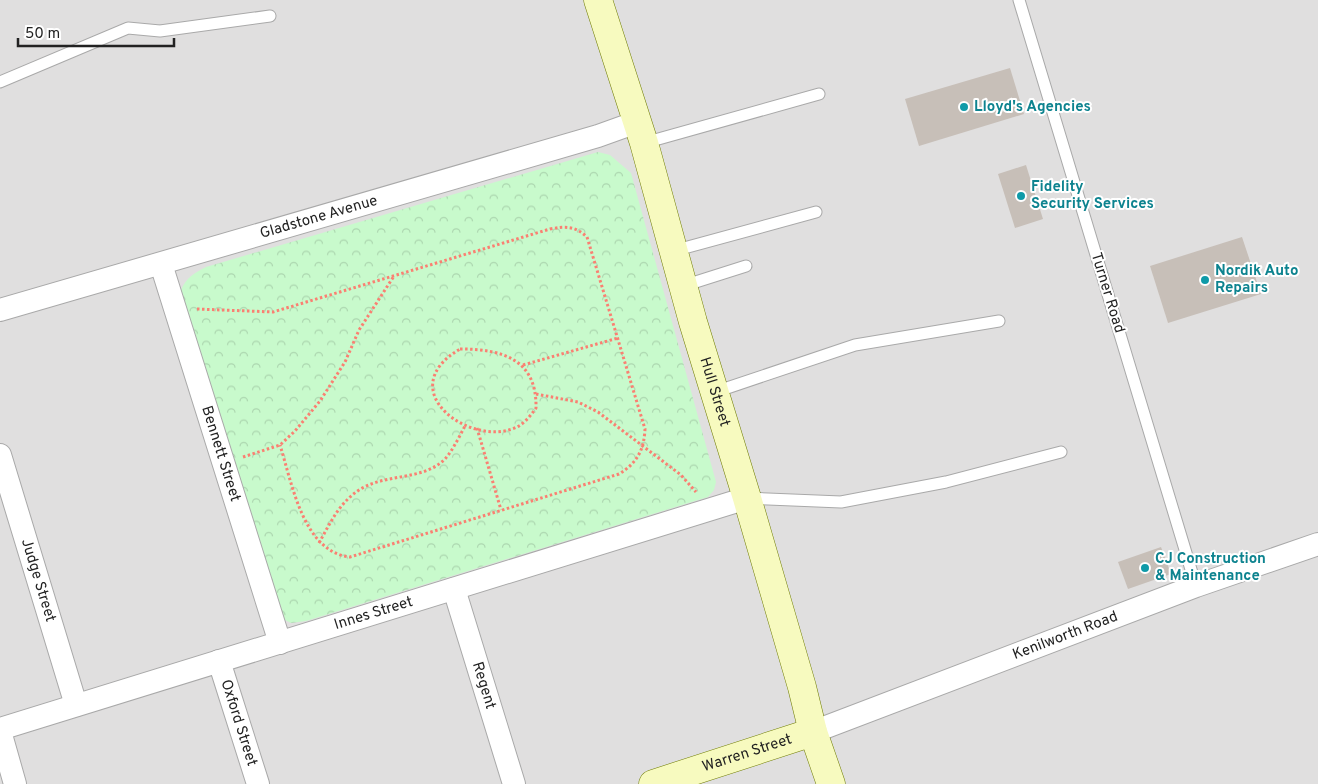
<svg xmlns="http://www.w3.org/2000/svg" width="1318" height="784" viewBox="0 0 1318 784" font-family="Overpass,sans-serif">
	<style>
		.residential { fill: #e0dfdf }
		.park { fill: url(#park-crowns) }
		.building { fill: #c7bfb8 }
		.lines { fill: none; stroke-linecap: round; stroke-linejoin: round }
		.lane-casing { stroke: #a9a9a9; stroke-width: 13 }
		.street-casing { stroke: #a9a9a9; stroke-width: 24 }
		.secondary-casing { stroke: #707d05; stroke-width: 29 }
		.path { stroke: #fa8072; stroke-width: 3; stroke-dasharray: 2.5 2.5; stroke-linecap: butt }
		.lane { stroke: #fff; stroke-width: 11 }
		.street { stroke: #fff; stroke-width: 22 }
		.secondary { stroke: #f7fabf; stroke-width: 28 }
		.culture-dot { fill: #0f9aa8; stroke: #fff; stroke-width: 2 }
		.labels { text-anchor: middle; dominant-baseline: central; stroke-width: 4; stroke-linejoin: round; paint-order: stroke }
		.culture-label { font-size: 15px; font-weight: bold; fill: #0d838f; stroke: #fff; text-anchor: start }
		.street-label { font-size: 15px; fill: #222; stroke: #fff }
	</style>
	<defs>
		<pattern id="park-crowns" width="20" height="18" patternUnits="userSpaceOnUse" patternTransform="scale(1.25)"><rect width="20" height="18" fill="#c8facc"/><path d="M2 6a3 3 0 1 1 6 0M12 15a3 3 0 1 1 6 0" fill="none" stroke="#acd6af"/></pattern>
	</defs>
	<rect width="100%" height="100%" fill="#f2efe9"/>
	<rect class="residential" x="0" y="0" width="1318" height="784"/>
	<path class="park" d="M598,152L610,155L631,173L716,482L714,490L708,497L306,621L291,623L283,619L181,290C186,278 194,273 206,267Z"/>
	<g class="building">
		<path d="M1010,68L1024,114L919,146L905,99Z"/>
		<path d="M1026,165L1043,219L1015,228L998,174Z"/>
		<path d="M1242,237L1261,294L1168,323L1150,266Z"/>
		<path d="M1161,547L1171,574L1128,589L1118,562Z"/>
	</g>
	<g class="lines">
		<g class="lane-casing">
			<g id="lane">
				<path d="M1019,0L1196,586"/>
				<path d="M0,82L128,28L160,31L270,16"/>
				<path d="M644,143L819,94"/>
				<path d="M673,251L816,212"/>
				<path d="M683,286L746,266"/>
				<path d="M715,392L855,345L999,321"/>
				<path d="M747,498L841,502L946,482L1061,452"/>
			</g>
		</g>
		<g class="street-casing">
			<g id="street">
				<path id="s1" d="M161,264L280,643"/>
				<path id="s2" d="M0,310L598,136L637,122"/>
				<path id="s3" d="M0,455L76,705"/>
				<path id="s4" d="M454,589L514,784"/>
				<path id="s5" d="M219,661L258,784"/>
				<path id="s6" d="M0,729L747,498"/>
				<path d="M0,731L15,784"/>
				<path id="s7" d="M813,732L1196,586L1318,544"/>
			</g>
		</g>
		<g class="secondary-casing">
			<g id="secondary">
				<path id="s8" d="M598,0L644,143L693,322L747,498L802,687L813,732L831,784"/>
				<path id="s9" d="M653,784L813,732"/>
			</g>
		</g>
		<g class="path">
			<path d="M197,309L273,312L550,229C566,226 575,226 587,237L645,429C644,450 637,463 619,474L350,557C303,552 292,483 280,445"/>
			<path d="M460,349C502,349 537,359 536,408C531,415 525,423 517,427C471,449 390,390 460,349Z"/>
			<path d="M523,365L618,338"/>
			<path d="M536,394L578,402L598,412L681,475L696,492"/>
			<path d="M477,428L501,510"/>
			<path d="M243,457L280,445L295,431L320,401L345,362L359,330L394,276"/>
			<path d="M319,543C328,527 336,510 349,498C377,470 420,484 445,459C453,450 459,437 465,426"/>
		</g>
		<use href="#lane" class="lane"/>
		<use href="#street" class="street"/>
		<use href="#secondary" class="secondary"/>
	</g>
	<g class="culture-dot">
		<circle cx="964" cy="107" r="5"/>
		<circle cx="1021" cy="196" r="5"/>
		<circle cx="1205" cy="280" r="5"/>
		<circle cx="1145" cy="568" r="5"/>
	</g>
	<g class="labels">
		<g class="culture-label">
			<text x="974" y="107">Lloyd's Agencies</text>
			<text x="1031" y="187">Fidelity<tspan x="1031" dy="17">Security Services</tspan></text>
			<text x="1215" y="271">Nordik Auto<tspan x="1215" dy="17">Repairs</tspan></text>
			<text x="1155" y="559">CJ Construction<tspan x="1155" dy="17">&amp; Maintenance</tspan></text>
		</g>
		<g class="street-label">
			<text stroke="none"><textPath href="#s2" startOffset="332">Gladstone Avenue</textPath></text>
			<text transform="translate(1107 293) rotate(73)">Turner Road</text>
			<text stroke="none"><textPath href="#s8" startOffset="409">Hull Street</textPath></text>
			<text stroke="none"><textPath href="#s1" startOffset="199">Bennett Street</textPath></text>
			<text stroke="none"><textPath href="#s3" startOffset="131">Judge Street</textPath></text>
			<text stroke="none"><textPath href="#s6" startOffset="391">Innes Street</textPath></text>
			<text stroke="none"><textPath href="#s7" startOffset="270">Kenilworth Road</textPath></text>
			<text stroke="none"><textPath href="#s4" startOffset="101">Regent</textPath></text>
			<text stroke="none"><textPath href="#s5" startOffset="65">Oxford Street</textPath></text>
			<text stroke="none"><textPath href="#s9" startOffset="99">Warren Street</textPath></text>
		</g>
	</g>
	<path d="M18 38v8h156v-8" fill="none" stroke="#222222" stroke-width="2.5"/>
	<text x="25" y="38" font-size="15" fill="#222222" stroke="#ffffff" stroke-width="4" paint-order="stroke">50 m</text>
</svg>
